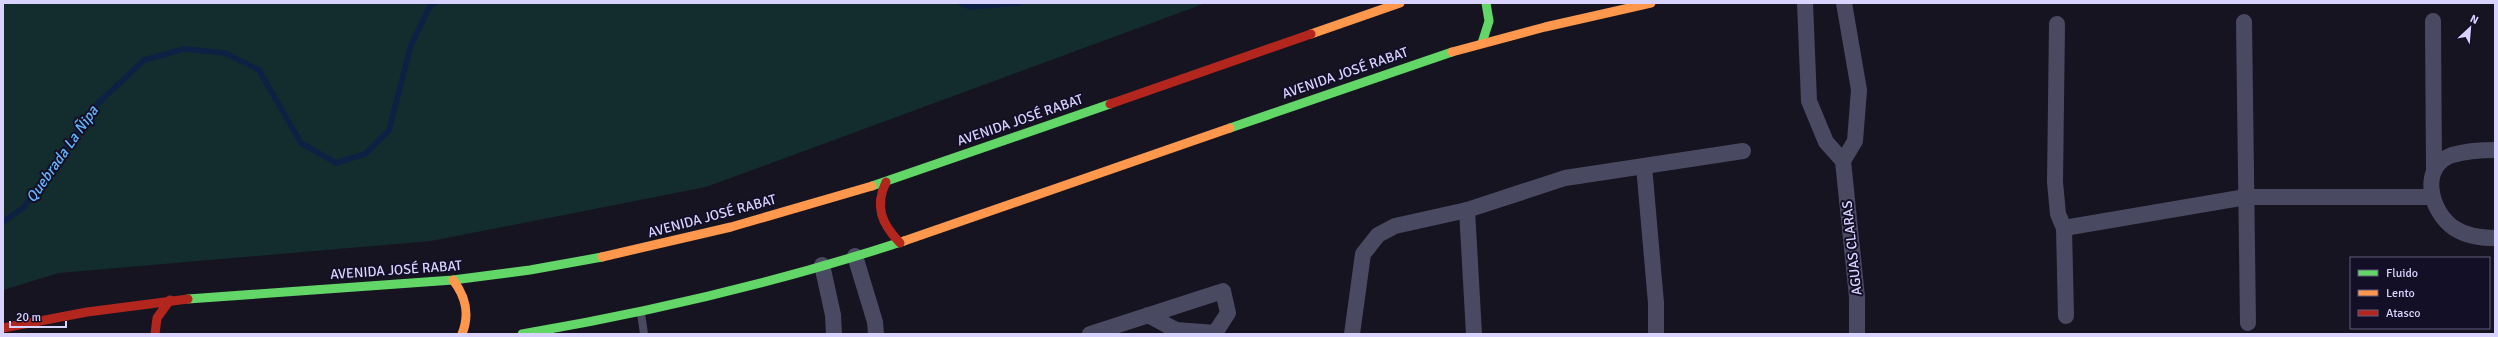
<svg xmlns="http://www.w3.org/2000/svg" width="2498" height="337" viewBox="0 0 2498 337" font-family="Signika,sans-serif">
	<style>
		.green { fill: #132c2d }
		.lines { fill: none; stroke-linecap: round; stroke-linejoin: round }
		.stream { stroke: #0d2144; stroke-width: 5.5 }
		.lane { stroke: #4a4962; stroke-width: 8 }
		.street { stroke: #4a4962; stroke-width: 16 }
		.fast { stroke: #63d668; stroke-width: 9 }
		.slow { stroke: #ff974d; stroke-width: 9 }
		.jam { stroke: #b3261e; stroke-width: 9 }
		.labels { text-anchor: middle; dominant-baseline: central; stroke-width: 4; stroke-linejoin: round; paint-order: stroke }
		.street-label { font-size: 14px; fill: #d9d4ff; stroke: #130f26 }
		.water-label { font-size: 15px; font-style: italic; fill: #62b6ff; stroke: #130f26 }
	</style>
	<rect width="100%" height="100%" fill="#161421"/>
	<path class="green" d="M3,3H1206L706,187L431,241L59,273L3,290Z"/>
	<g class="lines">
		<g class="stream">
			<path d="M960,3L970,7L1020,3"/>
			<path d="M3,222L24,207L93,108L144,60L184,49L225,53L259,70L301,143L336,163L365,154L389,130L411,45L430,6L435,3"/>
		</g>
		<path class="lane" d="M641,313L644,334"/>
		<g class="street">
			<path d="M1805,3L1809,101L1826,142L1843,161"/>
			<path d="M1844,3L1859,90L1855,141L1843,161L1857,297V334"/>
			<path d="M2433,21L2434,171"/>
			<path d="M2244,22L2248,323"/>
			<path d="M2057,24L2055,182L2058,214L2064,228L2066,316"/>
			<path d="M2495,150C2481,150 2466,151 2452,155C2419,167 2430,212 2454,228C2466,236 2480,238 2495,238"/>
			<path d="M1644,166L1656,303V334"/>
			<path d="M1467,210L1474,334"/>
			<path d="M2064,228L2246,197H2431"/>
			<path d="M855,256L875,322L876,334"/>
			<path d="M822,265L833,315L834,334"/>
			<path d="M1090,334L1223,291L1228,313L1215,333L1176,330L1148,315"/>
			<path d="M1352,334L1363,254L1378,235L1395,226L1467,210L1565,178L1743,151"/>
		</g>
		<g class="fast">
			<path d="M1482,43L1489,21L1486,3"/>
			<path d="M1230,128L1452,52"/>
			<path d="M872,186L1110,104"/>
			<path d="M188,299L453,280L530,270L602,257"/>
			<path d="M522,334C651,312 779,282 904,241"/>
		</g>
		<g class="slow">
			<path d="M1311,34L1400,3"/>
			<path d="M1452,52L1545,27L1651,3"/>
			<path d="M904,241L1230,128"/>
			<path d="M602,257L731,227L872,186"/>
			<path d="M453,280C466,297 470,314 462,334"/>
		</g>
		<g class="jam">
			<path d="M1110,104L1311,34"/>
			<path d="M886,182C874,207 882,224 900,243"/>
			<path d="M3,328L87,312L188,299"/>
			<path d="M155,334L157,318L170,300"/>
		</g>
	</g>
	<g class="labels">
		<g class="street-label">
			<text transform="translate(1345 73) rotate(-19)">AVENIDA JOSÉ RABAT</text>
			<text transform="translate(1020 120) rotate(-19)">AVENIDA JOSÉ RABAT</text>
			<text transform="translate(712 216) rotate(-15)">AVENIDA JOSÉ RABAT</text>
			<text transform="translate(1852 248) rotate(-96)">AGUAS CLARAS</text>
			<text transform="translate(396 270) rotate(-4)">AVENIDA JOSÉ RABAT</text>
		</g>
		<g class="water-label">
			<text transform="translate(62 154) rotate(-55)">Quebrada La Ñipa</text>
		</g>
	</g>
	<rect width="2498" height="337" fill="none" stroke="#d9d4ff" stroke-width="8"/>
	<rect x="2350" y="257" width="140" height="72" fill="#130f26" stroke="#625e7d"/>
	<rect x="2358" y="270" width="20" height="6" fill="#63d668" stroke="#625e7d"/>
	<text x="2386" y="277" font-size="12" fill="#d9d4ff">Fluido</text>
	<rect x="2358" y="290" width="20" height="6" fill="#ff974d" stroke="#625e7d"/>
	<text x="2386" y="297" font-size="12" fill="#d9d4ff">Lento</text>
	<rect x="2358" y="310" width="20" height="6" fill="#b3261e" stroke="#625e7d"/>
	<text x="2386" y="317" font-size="12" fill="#d9d4ff">Atasco</text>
	<g transform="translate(2470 28) rotate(26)" stroke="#130f26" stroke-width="3" paint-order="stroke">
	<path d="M0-3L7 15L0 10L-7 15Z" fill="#d9d4ff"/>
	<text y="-6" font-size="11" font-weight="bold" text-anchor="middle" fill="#d9d4ff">N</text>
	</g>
	<path d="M10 321v6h56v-6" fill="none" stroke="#d9d4ff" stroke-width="2"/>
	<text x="16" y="321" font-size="12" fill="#d9d4ff" stroke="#130f26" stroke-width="3" paint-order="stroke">20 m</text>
</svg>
